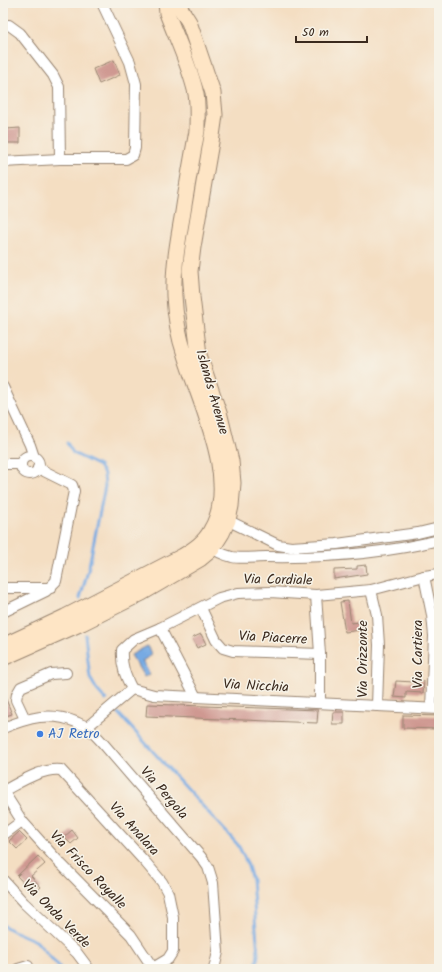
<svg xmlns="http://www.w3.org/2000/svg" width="442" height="972" viewBox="0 0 442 972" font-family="Kalam,sans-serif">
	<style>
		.water { fill: #77aae3; stroke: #596a80 }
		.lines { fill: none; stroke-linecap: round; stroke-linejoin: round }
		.stream { stroke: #77aae3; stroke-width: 3 }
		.building { fill: #cf9891 }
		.street-casing { stroke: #988470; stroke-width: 12 }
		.secondary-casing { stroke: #988470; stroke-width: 17 }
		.street { stroke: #fff; stroke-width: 10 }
		.secondary { stroke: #fee5c5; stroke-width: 15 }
		.shop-dot { fill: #3f7fe0; stroke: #f7f3e8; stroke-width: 1.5 }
		.labels { text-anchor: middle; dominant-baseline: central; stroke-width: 3; stroke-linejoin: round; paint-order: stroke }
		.street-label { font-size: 14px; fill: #3b2a1e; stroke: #f7f3e8 }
		.shop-label { font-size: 14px; fill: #366cbe; stroke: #f7f3e8; text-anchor: start }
	</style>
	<rect width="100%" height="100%" fill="#f7f3e8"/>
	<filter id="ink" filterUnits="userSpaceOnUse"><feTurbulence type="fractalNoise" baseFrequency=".025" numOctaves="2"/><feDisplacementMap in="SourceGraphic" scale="8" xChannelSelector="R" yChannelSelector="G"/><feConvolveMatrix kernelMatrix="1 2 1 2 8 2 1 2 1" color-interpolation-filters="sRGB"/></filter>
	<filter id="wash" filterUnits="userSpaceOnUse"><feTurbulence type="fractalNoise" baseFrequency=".012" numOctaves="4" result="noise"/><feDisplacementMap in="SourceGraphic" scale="16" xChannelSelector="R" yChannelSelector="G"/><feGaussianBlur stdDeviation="0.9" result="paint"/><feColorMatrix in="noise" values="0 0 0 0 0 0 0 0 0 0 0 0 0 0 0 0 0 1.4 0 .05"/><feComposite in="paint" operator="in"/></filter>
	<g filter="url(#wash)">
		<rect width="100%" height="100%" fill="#f4dec2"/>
		<path class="water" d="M147,646L152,655L142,661L150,674L144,677L131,655Z"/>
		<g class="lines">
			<g class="stream">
				<path d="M67,443L73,453L99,466L104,474L105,486L88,571L80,598"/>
				<path d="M85,635L90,678L97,690L106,700"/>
				<path d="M118,713L238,845L247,863L252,880L258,954L256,969"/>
				<path d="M3,925L9,929L36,941L61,969"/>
			</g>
		</g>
		<g id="blocks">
			<g class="building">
				<path d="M114,60L120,75L99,84L93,69Z"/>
				<path d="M20,128V143H6V129Z"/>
				<path d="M366,565L367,574L334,579V570L357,569V566Z"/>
				<path d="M348,601L351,623L360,622L361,630L345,632L340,602Z"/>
				<path d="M201,634L206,644L197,648L192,638Z"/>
				<path d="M414,680L424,681L423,693L406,692V698L394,697L396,681L414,682Z"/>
				<path d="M3,692L12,714L3,717Z"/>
				<path d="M147,704L318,710L317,723L146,716Z"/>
				<path d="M333,712H344V724H332Z"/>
				<path d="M403,715L439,716V729L403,728Z"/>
				<path d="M72,830L78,838L71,844L64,837Z"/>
				<path d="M19,832L27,840L17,849L9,841Z"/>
				<path d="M38,856L45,864L31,876L41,887L34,894L17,876Z"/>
			</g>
		</g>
	</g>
	<g filter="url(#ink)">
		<use href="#blocks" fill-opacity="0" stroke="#988470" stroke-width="1"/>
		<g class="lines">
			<g class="street-casing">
				<g id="street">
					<path d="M3,25H9L20,33L53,75L59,87L60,159"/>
					<path d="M3,162L60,159H126L133,155L135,148L136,84L130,62L102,3"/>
					<path d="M3,387L30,445L34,457"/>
					<circle cx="30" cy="465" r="9"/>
					<path d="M3,464H20"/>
					<path d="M223,518L278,545L291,547L337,544L418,533L439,528"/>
					<path d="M208,545C214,550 224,555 232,557C241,559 256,557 266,557C323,558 383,554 439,540"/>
					<path d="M424,576L432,615L434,636L431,708"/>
					<path d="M3,588H51"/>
					<path d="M371,590L377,615L379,645L377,706"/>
					<path d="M316,595L320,654V703"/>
					<path d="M201,608L216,640L223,648L233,651L320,654"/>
					<path d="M3,612L46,591L56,581L74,491L72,485L38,468"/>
					<path d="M160,628L196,697"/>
					<path d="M132,689C125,676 121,665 122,650L134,639L160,628L219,598L238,593L270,592L316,595L371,590L424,576L439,574"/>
					<path d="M132,689L154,695L439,709"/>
					<path d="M25,719L16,700L17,694L21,687L51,674L66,673"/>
					<path d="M87,727L132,689"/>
					<path d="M3,728C28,718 50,711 76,722C79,724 84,725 87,727C92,731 96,736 101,741L201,857L208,867L213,883L218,952L214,969"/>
					<path d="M3,835L22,821"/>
					<path d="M3,880L24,903L77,953L89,969"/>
					<path d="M18,969L28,966"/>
					<path d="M151,969L153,968L168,959L173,951V917L168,893L162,882L146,863L61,770C43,767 19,783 3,791L22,821L57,860L131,935L153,968V969"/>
				</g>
			</g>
			<g class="secondary-casing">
				<g id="secondary">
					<path d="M3,646L65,617L183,556C194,549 205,542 211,530C240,482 200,404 185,355C179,337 175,315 174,296C173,268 178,240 183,212C187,185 192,158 197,131C197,119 198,106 196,94C190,66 177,40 167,13L166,3"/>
					<path d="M3,658L82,623L142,593L200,559L212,549L222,533L228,520L231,506L233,483L231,461L220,416L199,355L192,297L190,271L193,247L212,136L215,115L213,93L189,22L177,3"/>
				</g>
			</g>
			<use href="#street" class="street"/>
			<use href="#secondary" class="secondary"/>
		</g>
	</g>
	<circle class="shop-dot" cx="40" cy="734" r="4"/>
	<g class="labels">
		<g class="street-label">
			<text transform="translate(212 392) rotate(74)">Islands Avenue</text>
			<text transform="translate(278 580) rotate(1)">Via Cordiale</text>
			<text transform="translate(273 638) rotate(3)">Via Piacerre</text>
			<text transform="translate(418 654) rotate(-90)">Via Cartiera</text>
			<text transform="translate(363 659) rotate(-90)">Via Orizzonte</text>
			<text transform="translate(256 686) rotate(3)">Via Nicchia</text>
			<text transform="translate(164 793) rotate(49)">Via Pergola</text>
			<text transform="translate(134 829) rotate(48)">Via Analara</text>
			<text transform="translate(88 870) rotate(46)">Via Frisco Royalle</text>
			<text transform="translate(56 914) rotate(45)">Via Onda Verde</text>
		</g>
		<g class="shop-label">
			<text x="48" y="734">AJ Retro</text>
		</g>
	</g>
	<rect width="442" height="972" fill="none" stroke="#f7f3e8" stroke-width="16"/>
	<path d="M296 36v6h71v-6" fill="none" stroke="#3b2a1e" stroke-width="2"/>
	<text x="302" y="36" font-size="12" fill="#3b2a1e" stroke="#f7f3e8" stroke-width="3" paint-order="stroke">50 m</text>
</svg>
